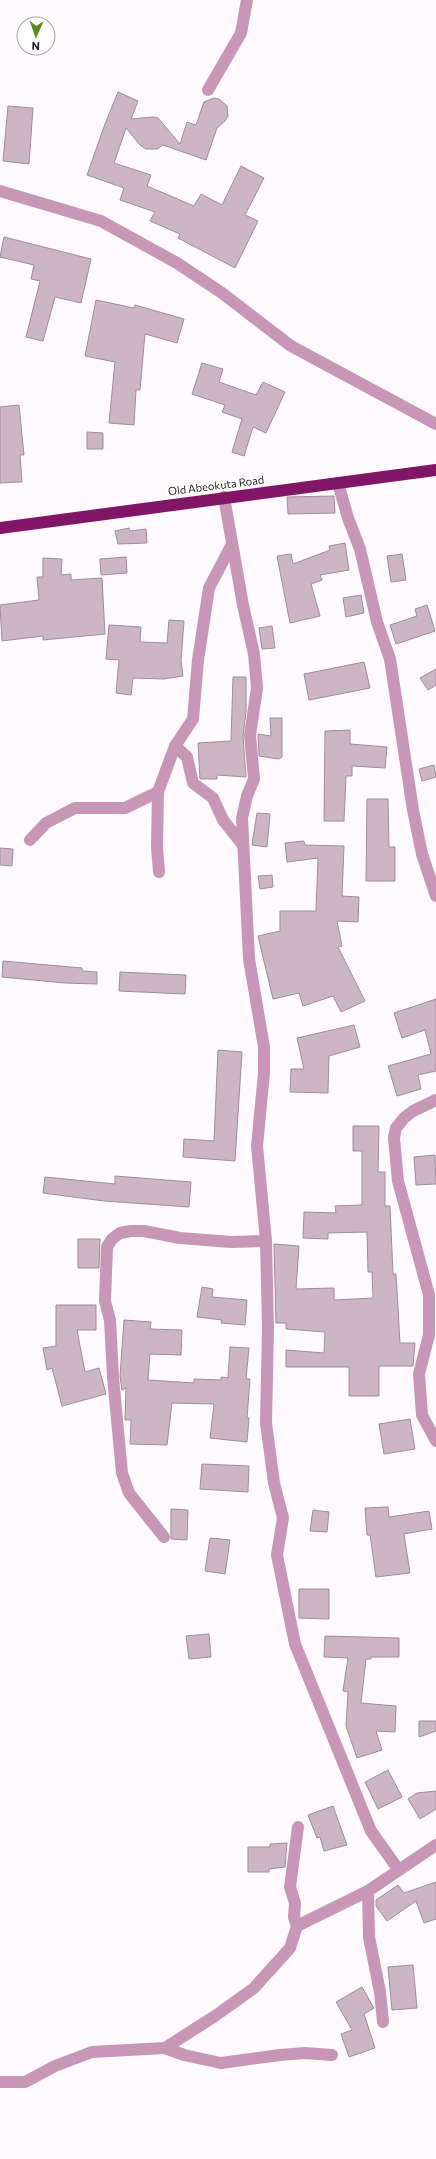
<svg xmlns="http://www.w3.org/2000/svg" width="436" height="2159" viewBox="0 0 436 2159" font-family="Commissioner,sans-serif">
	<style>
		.building { fill: #cdb6c4; stroke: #a18c99 }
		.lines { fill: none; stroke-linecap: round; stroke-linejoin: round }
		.street { stroke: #c896b7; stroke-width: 12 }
		.highway { stroke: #811667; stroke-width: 12 }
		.labels { text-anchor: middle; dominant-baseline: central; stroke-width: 4; stroke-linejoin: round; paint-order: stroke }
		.street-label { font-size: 11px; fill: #261e23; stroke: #fff }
	</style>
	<rect width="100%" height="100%" fill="#fef9fc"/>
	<g class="building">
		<path d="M118,92L138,101L131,119L153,117L158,118L180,144L187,122L196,125L204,102L214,98L219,99L227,106L228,116L225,121L217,128L206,160L163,145L157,149H146L140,145L126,128L114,163L151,175L147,186L194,206L201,194L222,205L241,166L264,178L245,215L258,221L235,268L178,238L180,234L150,221L155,212L120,200L124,188L87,175L105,124Z"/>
		<path d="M8,106L33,108L29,164L3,161Z"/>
		<path d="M4,237L91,259L81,303L55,297L43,341L26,337L40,281L31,279L34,265L0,257Z"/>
		<path d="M96,300L134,308L135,305L184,319L177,343L145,334L140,390H136L134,425L109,423L115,362L85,356Z"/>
		<path d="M202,363L223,369L219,382L256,395L263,382L285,392L266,433L253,427L244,456L232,452L242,419L222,412L225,405L192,394Z"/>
		<path d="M19,405L24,455H20L22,482L0,483V407Z"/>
		<path d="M87,432L103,433V449H87Z"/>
		<path d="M334,496L335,513L288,514L287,497Z"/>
		<path d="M129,528L130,531L146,529L147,543L118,544L115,531Z"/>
		<path d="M345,543L349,570L320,575L322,580L311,584L320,616L290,623L277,556L291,554L293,564L330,550L329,546Z"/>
		<path d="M402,554L406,580L391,582L387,556Z"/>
		<path d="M126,557L127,573L101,575L100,559Z"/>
		<path d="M43,558L62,559L61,575L71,574V580L102,578L105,634L43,640V636L2,641L0,605L39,600L37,577H43Z"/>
		<path d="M361,595L364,613L346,617L343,598Z"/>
		<path d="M427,605L435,631L396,644L390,625L417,616L415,609Z"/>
		<path d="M169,620L184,621L181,661L183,676L164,679L133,678L131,695L116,693L119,660L106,659L109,625L141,627L140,642L167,643Z"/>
		<path d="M272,626L275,648L262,649L259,628Z"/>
		<path d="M364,662L370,688L309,700L304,674Z"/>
		<path d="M436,669V685L428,690L420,678Z"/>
		<path d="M233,677H246V712L243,736L246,777L217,775V779H200L198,743L231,741Z"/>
		<path d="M270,718H282V757L279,759L259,756L258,734L271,736Z"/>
		<path d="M350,730V744L387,747L385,768L352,766V776H346L344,821H324L325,731Z"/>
		<path d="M434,765L436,777L422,781L419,769Z"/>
		<path d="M367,799H388L389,847H395V881H366Z"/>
		<path d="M257,813L270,814L267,847L252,845Z"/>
		<path d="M304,841L305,845L344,846L342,896L359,897L358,922L337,921L342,946L338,947L365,1001L341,1012L333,996L303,1006L299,993L273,999L258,936L280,931V911H316L318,858L287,862L285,843Z"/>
		<path d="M0,848L13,849L12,866L0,865Z"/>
		<path d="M272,875L273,887L260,889L258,876Z"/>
		<path d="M3,961L82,968V971L97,972V984L65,983L2,977Z"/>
		<path d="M120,972L186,975L185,994L119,991Z"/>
		<path d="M436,999V1071L418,1075L421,1089L397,1096L388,1066L431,1054L425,1030L402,1038L394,1013Z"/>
		<path d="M354,1025L360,1047L329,1056L328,1093L290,1092L291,1069H304L297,1038Z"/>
		<path d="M218,1050L242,1052L235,1161L183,1157L184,1139L214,1141Z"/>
		<path d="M353,1126H379L378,1172H385V1206H390L393,1274H396L400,1343H415L413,1366H379V1396H349V1367H286V1350L324,1353L325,1332L286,1329V1323H276L274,1244L299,1246L296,1289L334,1288V1300L373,1298L372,1272H368L367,1232L328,1233V1239L303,1238L304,1212L336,1213L335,1206L362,1205V1151H353Z"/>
		<path d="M435,1155L436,1184L416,1185L414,1157Z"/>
		<path d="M115,1176L191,1182L189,1207L104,1201L43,1193L45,1177L115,1184Z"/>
		<path d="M78,1239H100L99,1268H78Z"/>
		<path d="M202,1287L213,1289L212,1297L247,1300L245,1325L221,1323L222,1320L197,1317Z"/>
		<path d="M56,1305H96V1330H77L85,1372L99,1368L106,1394L62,1406L52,1368L47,1370L43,1348L56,1346Z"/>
		<path d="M124,1320L151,1322L150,1329L182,1330L181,1355L150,1354L148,1380L194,1383V1379L221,1380V1377L228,1378L230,1347L249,1348L246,1379H250L247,1418H249L247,1442L210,1438L214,1404L172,1403L167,1445L130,1444L131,1420H125L126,1388L122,1390L120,1376Z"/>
		<path d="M410,1419L415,1449L384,1454L379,1424Z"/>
		<path d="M202,1464L249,1466L248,1492L200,1489Z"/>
		<path d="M388,1507L389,1517L429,1511L432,1529L404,1534L410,1573L376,1577L370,1535H367L365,1508Z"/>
		<path d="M171,1509L188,1510L187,1540L171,1539Z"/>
		<path d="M313,1510L329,1512L327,1532L310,1531Z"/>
		<path d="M210,1538L230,1540L225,1574L205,1571Z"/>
		<path d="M299,1589H329V1619L299,1618Z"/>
		<path d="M209,1634L211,1657L189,1659L186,1636Z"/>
		<path d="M325,1636L399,1638V1657H371V1659H366L361,1703L396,1706L395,1732L376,1731L382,1750L357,1758L346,1726L348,1692L343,1691L348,1658L324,1657Z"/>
		<path d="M419,1721H436V1731L419,1737Z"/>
		<path d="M388,1770L402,1797L378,1809L365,1782Z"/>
		<path d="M436,1791V1809L420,1819L408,1799L417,1793Z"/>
		<path d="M333,1806L347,1845L324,1851L320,1837L317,1838L308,1815Z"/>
		<path d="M287,1843L285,1867L269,1869V1872H248V1847H270V1844Z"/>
		<path d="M436,1882V1919L424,1923L416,1901L387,1921L376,1906V1900L398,1885L404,1893Z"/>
		<path d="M413,1965L417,2008L392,2010L388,1967Z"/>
		<path d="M362,1987L374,2008L364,2014L375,2048L349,2057L341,2034L352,2030L336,2002Z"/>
	</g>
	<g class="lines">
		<g class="street">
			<path d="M208,90L241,33L247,0"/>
			<path d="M0,191L101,221L177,263L222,293L291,346L436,424"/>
			<path d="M338,483L348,518L360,549L377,622L390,659L413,810L422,854L436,896"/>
			<path d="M224,497L243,605L254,654L257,688L250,735L254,779L247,796L242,818L249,959L264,1047V1073L257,1146L266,1241L268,1328L266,1423L274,1483L283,1518L277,1555L295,1644L371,1831L398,1869"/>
			<path d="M175,746L187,757L193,783L213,798L223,820L243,845"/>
			<path d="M30,840L46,823L75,808H125L158,792"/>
			<path d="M159,872L157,847L158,792L175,746L193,719L198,660L209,588L232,544"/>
			<path d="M436,1100L413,1111L404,1118L396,1128L394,1138L398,1181L429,1295V1335L419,1374L422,1415L436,1441"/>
			<path d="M164,1537L129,1493L122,1473L113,1377L110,1320L105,1301L107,1247L112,1239L120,1233L131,1231H144L180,1238L231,1242L266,1241"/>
			<path d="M298,1827L290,1887L295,1903L294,1917L297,1926L368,1891L436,1845"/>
			<path d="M368,1891L369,1937L380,1992L383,2022"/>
			<path d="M165,2048L184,2055L221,2063L280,2055L305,2053L332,2055"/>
			<path d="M0,2082H25L55,2066L92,2052L165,2048L215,2016L254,1988L290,1948L297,1926"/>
		</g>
		<path class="highway" d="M0,528L436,470"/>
	</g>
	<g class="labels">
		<g class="street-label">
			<text transform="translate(216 485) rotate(-7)">Old Abeokuta Road</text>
		</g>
	</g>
	<g transform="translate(36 36) rotate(182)"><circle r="19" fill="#ffffff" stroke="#a8a5a7"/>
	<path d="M0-3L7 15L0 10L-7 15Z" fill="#5d8b1d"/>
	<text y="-6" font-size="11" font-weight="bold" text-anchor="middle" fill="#261e23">N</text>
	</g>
</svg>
